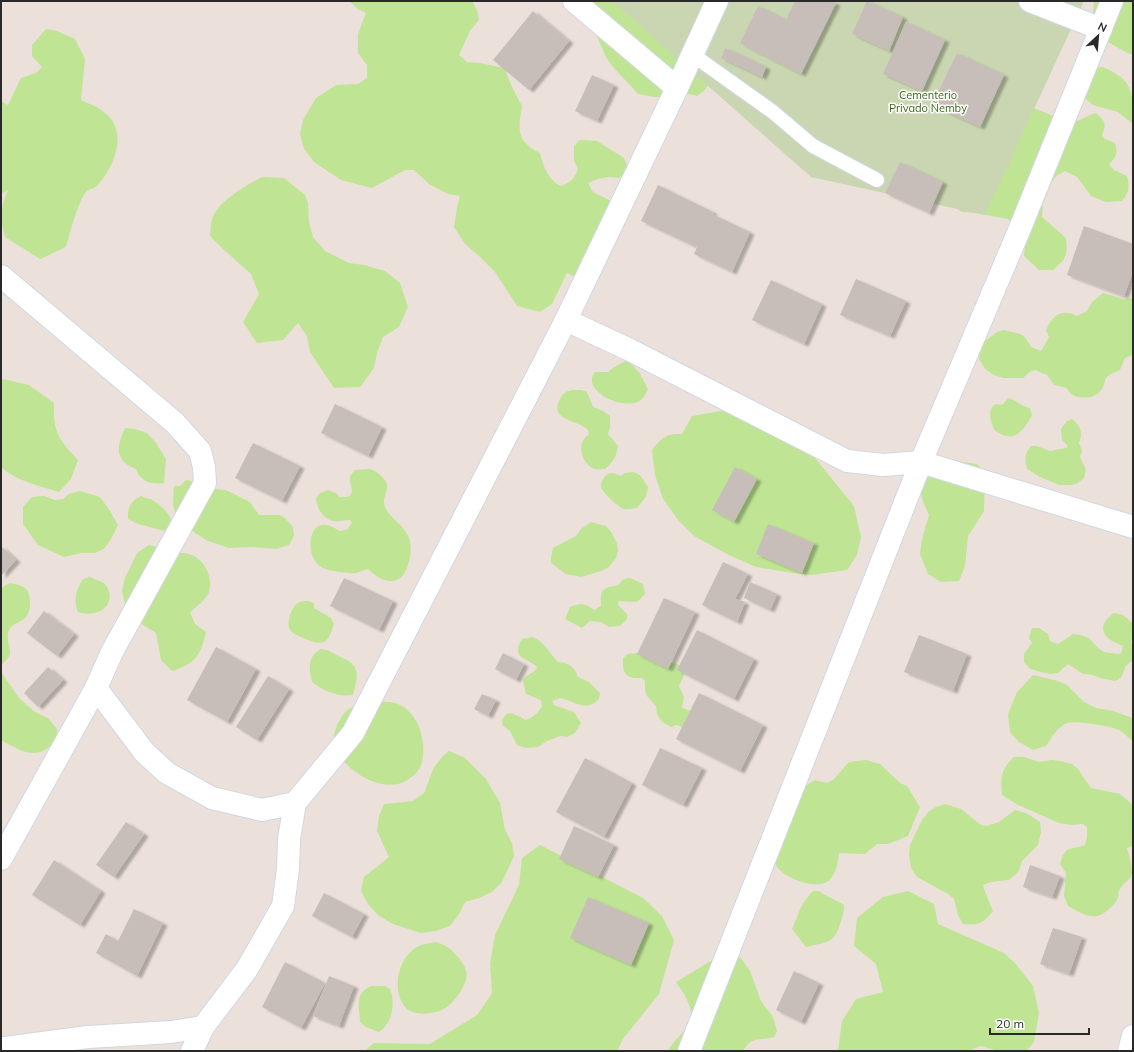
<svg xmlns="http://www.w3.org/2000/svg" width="1134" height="1052" viewBox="0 0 1134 1052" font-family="Mulish,sans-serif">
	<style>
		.green { fill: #bfe494 }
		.cemetery { fill: #cad6b1 }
		.building { fill: #c7beba; filter: url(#shadow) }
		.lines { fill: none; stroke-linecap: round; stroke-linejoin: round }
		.service-casing { stroke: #cfd7e3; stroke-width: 16 }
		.minor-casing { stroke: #cfd7e3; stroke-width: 24 }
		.service { stroke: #fff; stroke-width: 14 }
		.minor { stroke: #fff; stroke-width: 22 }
		.labels { text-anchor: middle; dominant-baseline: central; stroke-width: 3; stroke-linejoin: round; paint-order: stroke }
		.park-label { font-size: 11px; fill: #386717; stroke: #fff }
	</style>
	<defs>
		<filter id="shadow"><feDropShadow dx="4.5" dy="2.5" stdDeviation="1" flood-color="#0004"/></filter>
	</defs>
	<rect width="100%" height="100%" fill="#ece1da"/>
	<g class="green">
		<path d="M349,1H472L477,10L479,20L470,31L459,55L467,62L480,63L504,68L513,89L522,106C518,129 516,141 540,153C543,166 548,180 561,186C571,182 574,179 578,169L574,161V146L580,140L597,141L624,158L629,170L619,178C606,176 599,178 588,183L593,192L611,201L581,280L567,273L552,304L540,312L517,306L495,272L480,257L465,244L454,227L457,207L460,196L448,194L429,184L414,170H405L372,188L341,180L314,162L304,149L300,134L303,120L316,98L336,85L358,84L367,78V65L358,53V35L362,23L366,13L358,9Z"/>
		<path d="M595,1H699L712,79L704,91L697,96L685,93L665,97H654L638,94L614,68L607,59L599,41L592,24L591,14Z"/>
		<path d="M1094,1H1133V55C1124,52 1116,46 1107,42L1093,13Z"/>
		<path d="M46,29L57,31L75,39L85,59L81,100C89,104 99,107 105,113C129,131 114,168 97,186C94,189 89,189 86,192C79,199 69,236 66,247L40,259L5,237C0,218 0,208 8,190L1,194V101L8,105L21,78L36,73L42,67L32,56V45Z"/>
		<path d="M1103,67C1134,80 1133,93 1133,124L1118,112L1093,105L1083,97L1089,68Z"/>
		<path d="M1031,107L1066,121L1069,125C1079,121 1086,116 1096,113C1105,121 1107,123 1102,135L1105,139L1115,143C1118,153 1116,158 1109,164L1114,170L1127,176C1130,186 1129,193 1122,201L1106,202L1091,196L1077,177L1065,171L1056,176L1052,182L1043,204L1042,217L1066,238C1068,256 1066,259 1053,270H1039L1024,256L1025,245L1023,234L1008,219L975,213L962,212L948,203Z"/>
		<path d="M262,177L284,178L305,195L308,203L309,222L313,237L325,251L349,263L364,265L385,271L400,283L408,307L399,327L383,337L377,353L374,368L360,387L334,388L310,352L307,336L298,323L283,340L257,343L243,322L259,294L251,274L223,249L210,236C211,231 210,225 212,220C216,202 247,185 262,177Z"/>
		<path d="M1103,293L1123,299L1133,298V355L1125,358L1120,370C1116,372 1112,373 1108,376C1104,379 1105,383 1103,387C1099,396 1088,399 1079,397C1073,396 1069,393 1067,388L1054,385L1047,375L1035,370L1031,371L1023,378H1003L994,375L985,369L979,359L980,352L985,341L997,332L1004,330L1020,334L1024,336L1031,347L1041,351L1049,337L1046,330C1053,315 1061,308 1077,316L1087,311L1092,302Z"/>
		<path d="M627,360L639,372L648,389C646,392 644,398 641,400C627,411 589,395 592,378C592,376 594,374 595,372H608L613,368Z"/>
		<path d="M3,379L29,385L54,403C53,432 58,439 78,460L71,479L59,492C40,486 16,481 1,467V383Z"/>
		<path d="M572,390H581L587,392L593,407L603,411L610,416V427L608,434L618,446C616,457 614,461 605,469C602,469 598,470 595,469C584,466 577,448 584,439C585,437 587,436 589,434L588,430C579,420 550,421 559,401C562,394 564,392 572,390Z"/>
		<path d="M1008,398C1018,400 1019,406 1030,408L1032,415C1028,424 1018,439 1007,436C1003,436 998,432 995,431C991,423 986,409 996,404L1002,405Z"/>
		<path d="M721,411L738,413L810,452L854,506L861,537L857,555L847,570L811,575L793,573L756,567L727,554L694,536L679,521L663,499L655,475L652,450C661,438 666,433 682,434L692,416Z"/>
		<path d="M1072,419C1081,426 1083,433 1079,443L1082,451L1080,457L1086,470L1084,478L1078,483L1071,485H1059L1040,477L1027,469C1025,459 1024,454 1031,446H1037L1050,451L1066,448L1068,446L1062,440L1061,429L1067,421Z"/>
		<path d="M125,428L135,429L147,433L156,443L166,459L164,483C154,484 146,484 139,475C137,473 137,471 136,469C133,467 128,466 125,463C114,452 120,440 125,428Z"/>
		<path d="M944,459L977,464L985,472L984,511L968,536L965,566L959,581L941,582L928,574L920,554L922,539L929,515L924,504L917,482Z"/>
		<path d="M370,469C376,471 386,478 387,485C388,491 383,497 384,503C385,511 393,518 398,523C413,536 413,550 407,568C404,575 401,580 392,581C383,582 375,575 368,569C364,570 360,572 356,573C350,574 331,571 325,569C305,562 307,526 322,525C328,524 334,528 340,531L348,529L352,522L350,520C345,520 338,522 333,521C322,518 317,508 316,498L320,493L328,490L336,493L339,497H347L351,495L352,490C350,479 347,479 355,470Z"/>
		<path d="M634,472L640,475L648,487L646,497L637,508C633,508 628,510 624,509C618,507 603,493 601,487C600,481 606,473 612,473C615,473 618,475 621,476L624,473Z"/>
		<path d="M186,480L195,482L204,488L226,490L250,502L259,515H279L285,518L293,527L294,536L289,545L277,549L252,547L229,548L208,541L195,533L176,516L173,505L174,486H180Z"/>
		<path d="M80,491L100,497L110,511L118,525L111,539L104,549L95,553H81L64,557L38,545L23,524V507L32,497L44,496L55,500L63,499L69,494Z"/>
		<path d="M141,496C144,498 147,498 150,499C156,501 170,513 171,520C171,524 167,528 164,531L138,524L128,519C127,508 131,500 141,496Z"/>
		<path d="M591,522L606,526L612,533L617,544L618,551L616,558L609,567L601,571L581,577L566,574L551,563V557L553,548L576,536L581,529Z"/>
		<path d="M149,545L163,548L169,555C173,554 178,553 182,553C201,553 214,574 209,592C206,600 196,607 190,612L195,624L206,632C201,655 195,664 172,671L161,660L156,633L132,618L125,605L122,591L125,578L137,553Z"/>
		<path d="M90,577L104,583L108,588C109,592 111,597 109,601C106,613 88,616 78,612C73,601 76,589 83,579Z"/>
		<path d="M630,578L643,584L645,594L637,602L619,601L618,605L627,614V619L620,626L609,627L601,622L590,621L582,628L565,619L570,607C580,603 585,603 594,610L601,606C600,588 603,588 619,585L623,579Z"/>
		<path d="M10,583C15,584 21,585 25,588C32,594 32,613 24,619C19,623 12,623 9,630C5,638 11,646 10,654C8,660 3,662 1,667V589L4,586Z"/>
		<path d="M308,601L314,603V608L331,618L334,624C328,644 323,647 303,638C299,636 292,634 290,630C286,623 291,609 296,604C300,601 304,601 308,601Z"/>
		<path d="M1114,613L1123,615L1132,623L1133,632L1131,643L1133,647V661C1124,664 1125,671 1121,677C1120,679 1117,680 1115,681L1104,679L1089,674H1083L1068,664L1058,673L1049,674L1030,669L1024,662V654L1032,643L1029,638L1032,628H1039L1048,634L1050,641L1058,644L1073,634L1081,635L1089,638L1097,647L1104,652L1118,654L1121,653L1123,646C1120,644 1115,643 1112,641C1098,632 1102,621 1114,613Z"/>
		<path d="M533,637C546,643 548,652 558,662C567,662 576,668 578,677L589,682L600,693L599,699C586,713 575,701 560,698L552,701L554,705L574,712L581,723L575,733L567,737L560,736L547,741L538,747L526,748L517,745L510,731L503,726L502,720L506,714L512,713L526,720C534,717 539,712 542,706L541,700L526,694L523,680C527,673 535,674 537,667C527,657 510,659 522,639Z"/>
		<path d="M321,649C330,650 331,652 338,656C342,658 347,659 350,662C361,670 356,684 353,695C338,697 324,691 312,682C309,668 307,657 321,649Z"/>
		<path d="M636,653L649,657L657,664L664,667L670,662L682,666L684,675L679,686L684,697L682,708L692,711L683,728L677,725L671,727L662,722L657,714L656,706L647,696L645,690V681L642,678C626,680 622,673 623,658L628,654Z"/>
		<path d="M1,672L19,698L35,712L48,718L57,729C57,738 56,743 48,748C32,760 16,748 1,740Z"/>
		<path d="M1033,675L1058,681L1067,685L1084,702L1096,708L1113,711L1133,718V742C1129,738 1124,733 1119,730C1111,726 1074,720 1067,723C1057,728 1052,737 1046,746L1033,750L1019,742L1010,732L1008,714L1017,692Z"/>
		<path d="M371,701C379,702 388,701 396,703C419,712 428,742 421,765C418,772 414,776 407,780C384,795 347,772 336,750C331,742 335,729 339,721C342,717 344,712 349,709C355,705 364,704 371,701Z"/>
		<path d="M449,751L465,758L486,779L500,803L505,830L512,843L514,856L502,882L492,892L479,898L465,902L459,914L450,926L436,931L421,933L393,924L378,915L368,904L361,891L364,877L389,857L377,831L379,816L384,804L413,801L424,793L434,767L443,756Z"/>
		<path d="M1014,757H1024L1039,762L1052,760L1061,761L1072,764L1078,769L1091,788L1120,794L1133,805V846L1127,848C1129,856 1134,869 1131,877C1127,882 1122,884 1119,891C1117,894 1119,893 1118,897C1117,902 1113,905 1109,909C1094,923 1083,914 1068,906L1064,896L1066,873L1060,864C1066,844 1068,851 1085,845L1087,836V827L1083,824L1071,825L1059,823L1018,805L1002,795C1000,778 1001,769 1014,757Z"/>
		<path d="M866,760L880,764L900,783L907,786L920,807L908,836L888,844H877L865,854L839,853C838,861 837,870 832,877C822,892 792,881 781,871C777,868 773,861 770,856L804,787L815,780L827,783L833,780L849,762Z"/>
		<path d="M945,804L961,809L981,825L986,826L999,822L1015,810L1026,813L1040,822L1041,832L1038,845L1022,861L1019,871L1009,880L991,882L983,885L985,892L993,911C983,923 979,926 963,924L958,915L954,899L948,894L917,877L911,868L909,854L910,845L922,820L928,812L936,807Z"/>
		<path d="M540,845L643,898L662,916L674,940L659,994L623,1039L617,1051H364L374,1043L430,1044L477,1015L492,993L490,964L495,935L519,885L522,858Z"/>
		<path d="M813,891H819C825,896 837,900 844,905C844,912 843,917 840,924C834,945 825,942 806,947L792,929C800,912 799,906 813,891Z"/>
		<path d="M908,891L934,904L938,924L1004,953L1016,964L1033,986L1039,1013L1034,1042L1026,1051H998L981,1046L968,1051H838L842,1021L856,999L883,992L876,964L854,946L857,918L883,897Z"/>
		<path d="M436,942C447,945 451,949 458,957C461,961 465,966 466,971C469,983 456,1000 447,1007C436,1015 412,1017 404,1006C392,988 398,960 415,948C421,944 430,943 436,942Z"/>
		<path d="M728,954L741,958L750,971L761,1001L773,1017L777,1031L774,1037C759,1041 751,1036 743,1051H668C673,1041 683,1034 689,1024C697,1013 683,991 676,982L714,959Z"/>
		<path d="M372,986H385L390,989C396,1003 392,1024 379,1032L366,1027L360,1022C360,1008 353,992 372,986Z"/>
	</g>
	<path class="cemetery" d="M612,1H1084L985,215L811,177Z"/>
	<g class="building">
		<path d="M795,1H830L836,3L801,74L740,43L758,6L786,20Z"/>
		<path d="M867,1L903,17L889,51L852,34Z"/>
		<path d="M533,11L569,41L529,90L493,60Z"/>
		<path d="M906,22L945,40L922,91L883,74Z"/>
		<path d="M725,48L766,67L762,77L721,58Z"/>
		<path d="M957,53L1004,75L980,127L932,105Z"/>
		<path d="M592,75L614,85L597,121L575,111Z"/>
		<path d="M900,162L943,182L929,213L885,193Z"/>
		<path d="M658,185L713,212L712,214L750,232L732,272L694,254L710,218L696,247L641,221Z"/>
		<path d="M1084,226L1133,244V271L1124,296L1067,275Z"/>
		<path d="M856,279L906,301L890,336L840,315Z"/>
		<path d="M771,280L822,304L804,344L752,320Z"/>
		<path d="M335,404L382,427L368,456L321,433Z"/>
		<path d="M253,443L300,466L282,501L235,478Z"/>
		<path d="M735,467L757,479L734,522L712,510Z"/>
		<path d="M768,524L814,543L802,573L756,554Z"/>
		<path d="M1,546L16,560L1,576Z"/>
		<path d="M723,562L748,574L735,599L745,602L737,622L702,605Z"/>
		<path d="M344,578L393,601L379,630L330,606Z"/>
		<path d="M750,582L777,594L770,610L744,598Z"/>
		<path d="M664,598L695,612L668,669L637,654Z"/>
		<path d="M44,611L74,634L57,656L27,633Z"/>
		<path d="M697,630L754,659L734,699L677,670Z"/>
		<path d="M919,635L967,654L953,691L904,672Z"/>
		<path d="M216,647L256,669L227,722L187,700Z"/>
		<path d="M503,653L524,664L516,680L495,669Z"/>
		<path d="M48,667L63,680L38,707L24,693Z"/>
		<path d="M268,676L289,689L257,740L236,727Z"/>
		<path d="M699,693L763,725L740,771L676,739Z"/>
		<path d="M482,694L496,700L488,716L474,709Z"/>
		<path d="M660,748L702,768L683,805L642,785Z"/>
		<path d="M585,758L632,783L604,837L556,812Z"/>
		<path d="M126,822L144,834L114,877L96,865Z"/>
		<path d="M574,826L614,845L598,877L559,859Z"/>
		<path d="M54,860L101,891L80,925L32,895Z"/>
		<path d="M1030,865L1060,876L1052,897L1023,887Z"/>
		<path d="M324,893L364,914L352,937L312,916Z"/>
		<path d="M588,897L649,923L631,965L570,938Z"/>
		<path d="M134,909L163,923L137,976L96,953L106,934L118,941Z"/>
		<path d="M1053,928L1082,937L1069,974L1040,964Z"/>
		<path d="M285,962L325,983L301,1028L262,1007Z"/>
		<path d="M794,971L819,983L801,1022L776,1010Z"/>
		<path d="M329,976L354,986L339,1026L313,1016Z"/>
	</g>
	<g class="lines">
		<g class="service-casing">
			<path id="service" d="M693,55L773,112L813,146L877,180"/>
		</g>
		<g class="minor-casing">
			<g id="minor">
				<path d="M1030,1L1101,29"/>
				<path d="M677,88L717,1"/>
				<path d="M1,276L175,423L200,451L204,467L205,483L112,652L96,688"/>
				<path d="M566,320L630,350L847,461L883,465L921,462L1133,527"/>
				<path d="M1,859L96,688L145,753L167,773L212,798L262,810L295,803L353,733L566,320L677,88L574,1"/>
				<path d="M1,1050L5,1048L88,1037L171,1032L203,1027L247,969L283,906L288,869L289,839L295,803"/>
				<path d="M192,1051L203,1027"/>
				<path d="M689,1051L921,462L1021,226L1112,1"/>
				<path d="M1129,1051L1133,1036"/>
			</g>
		</g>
		<use href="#service" class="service"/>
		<use href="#minor" class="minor"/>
	</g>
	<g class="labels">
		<g class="park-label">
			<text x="928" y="95">Cementerio<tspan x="928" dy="13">Privado Ñemby</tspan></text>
		</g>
	</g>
	<rect width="1134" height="1052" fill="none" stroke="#292929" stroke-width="4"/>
	<g transform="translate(1098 36) rotate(26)" stroke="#ffffff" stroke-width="3" paint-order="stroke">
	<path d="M0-3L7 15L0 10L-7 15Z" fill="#292929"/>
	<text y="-6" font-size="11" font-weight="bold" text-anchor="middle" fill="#292929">N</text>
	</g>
	<path d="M990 1028v6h99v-6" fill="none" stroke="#292929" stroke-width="2"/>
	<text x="996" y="1028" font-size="12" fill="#292929" stroke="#ffffff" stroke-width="3" paint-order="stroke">20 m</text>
</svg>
